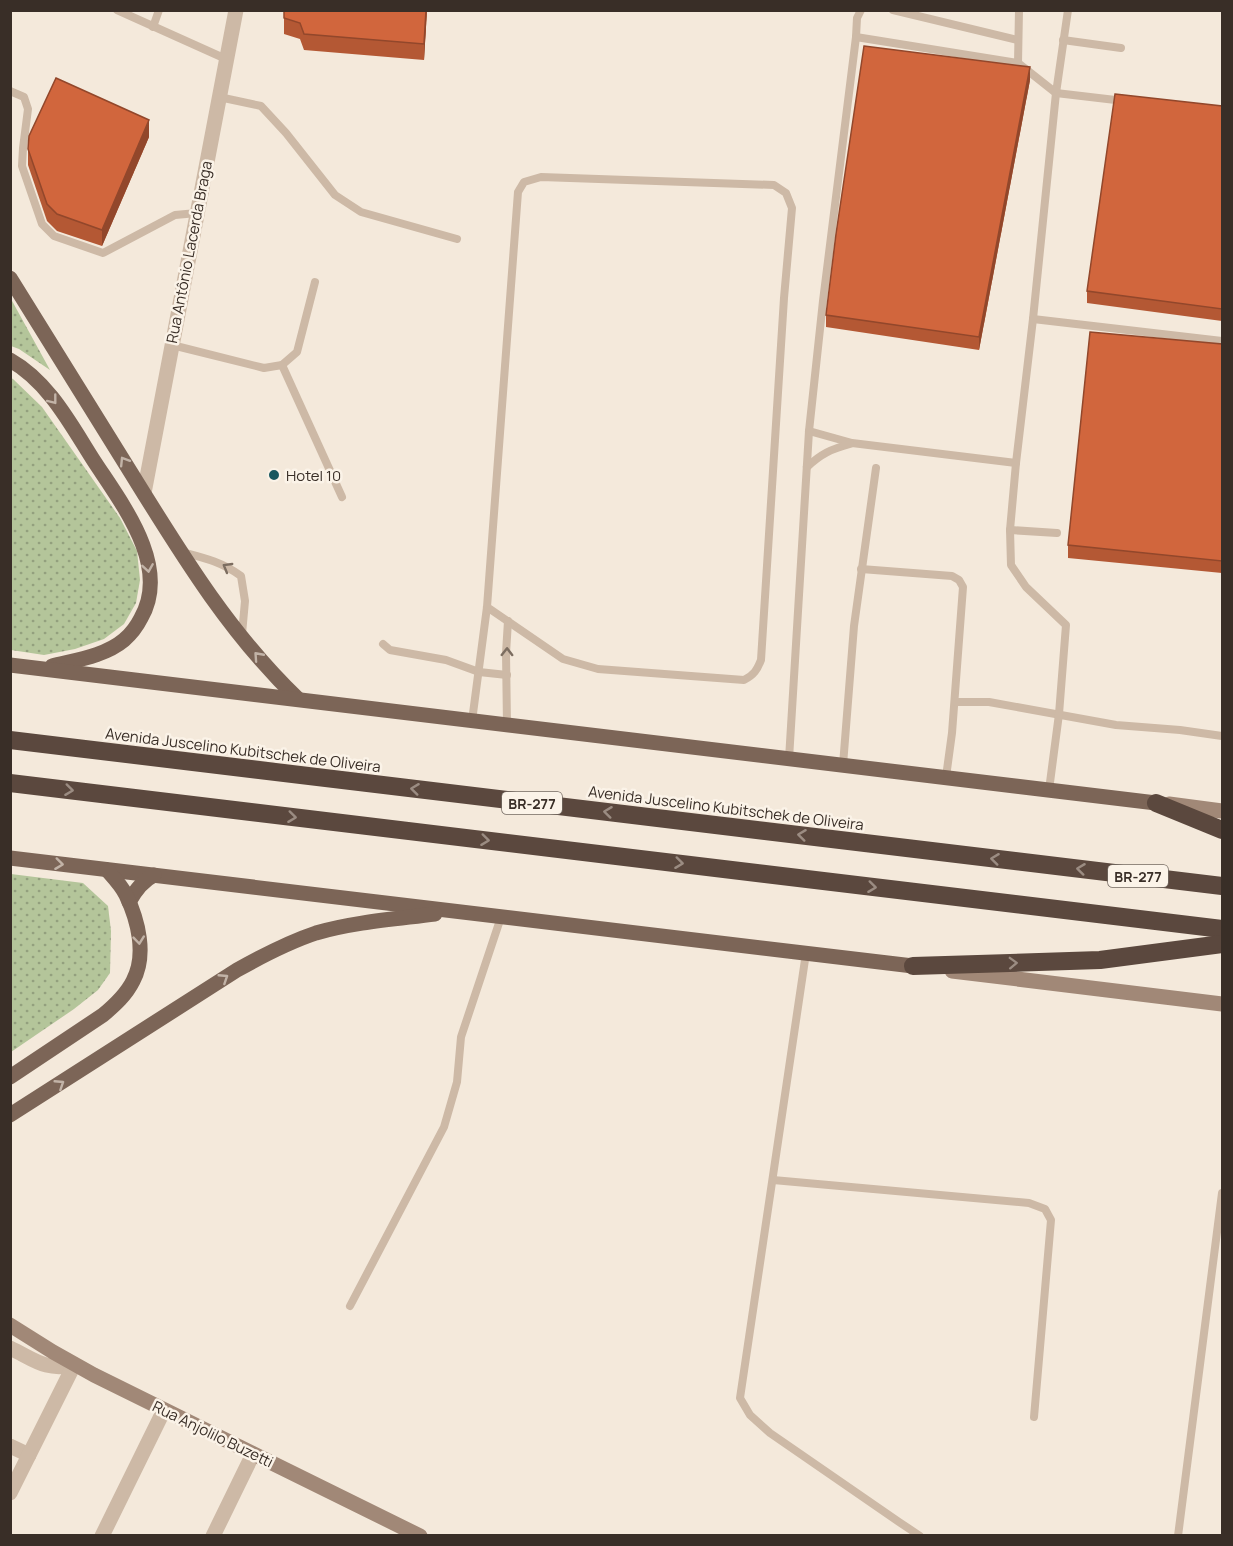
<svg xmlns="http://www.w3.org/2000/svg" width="1233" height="1546" viewBox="0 0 1233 1546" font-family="Manrope,sans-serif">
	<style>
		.grass { fill: url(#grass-dots) }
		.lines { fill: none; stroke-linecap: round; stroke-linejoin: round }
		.service { stroke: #cdb9a6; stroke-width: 8 }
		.minor { stroke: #cdb9a6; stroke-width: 15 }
		.secondary { stroke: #a18877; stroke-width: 15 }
		.primary { stroke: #7c6557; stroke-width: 15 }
		.motorway { stroke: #5b483e; stroke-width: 18 }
		.wall { fill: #b45834 }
		.shaded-wall { fill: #92472b }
		.building { fill: #d1663d; stroke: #92472b; stroke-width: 1.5 }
		.oneway { stroke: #c2b3a7 }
		.oneway2 { stroke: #7c6d60 }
		.oneway3 { stroke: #9b8c82 }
		.poi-dot { fill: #19575e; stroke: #fbf3e8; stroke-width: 2 }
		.labels { text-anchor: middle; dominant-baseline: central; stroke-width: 5; stroke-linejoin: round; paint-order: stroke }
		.shield { fill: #fbf3e8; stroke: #736961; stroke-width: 1.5 }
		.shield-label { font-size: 14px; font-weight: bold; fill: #392e27 }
		.street-label { font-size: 15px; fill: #392e27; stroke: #fbf3e8 }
		.poi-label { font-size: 15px; fill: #392e27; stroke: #fbf3e8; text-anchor: start }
	</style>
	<defs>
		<pattern id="grass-dots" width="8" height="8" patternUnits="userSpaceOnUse" patternTransform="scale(1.5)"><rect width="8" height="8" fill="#b4c59a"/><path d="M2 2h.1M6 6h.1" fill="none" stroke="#93a07e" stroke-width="1.8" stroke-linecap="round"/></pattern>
	</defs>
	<rect width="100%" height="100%" fill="#f4e9db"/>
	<g class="grass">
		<path d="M11,299L50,370L19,349L11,346Z"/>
		<path d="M11,378L13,379L42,407L120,518L137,551L140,580L136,603L124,624L104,639L75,649L44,655L11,650Z"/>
		<path d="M11,874L83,883L108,906L111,931L110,973L98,990L74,1009L11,1052Z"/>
	</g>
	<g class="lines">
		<g class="service">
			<path d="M117,10L226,59"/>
			<path d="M893,10L1018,40"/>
			<path d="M1019,10L1018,63L1056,93L1124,101"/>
			<path d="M153,27L159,10"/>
			<path d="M856,37L857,18L861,10"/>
			<path d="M1063,40L1121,48"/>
			<path d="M10,91L24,97L28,109L23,148L22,166L42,224L54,236L103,253L175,215L197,213"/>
			<path d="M219,97L261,106L286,133L335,195L361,212L457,239"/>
			<path d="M1033,319L1222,341"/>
			<path d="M172,345L264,368L282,365L297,352L315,282"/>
			<path d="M282,365L342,497"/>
			<path d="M809,431L852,443L1016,463"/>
			<path d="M807,467C821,454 831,449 850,444"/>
			<path d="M1010,530L1057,533"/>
			<path d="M182,552C205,558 222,562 241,576L245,601L242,634"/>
			<path d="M861,569L952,576L959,580L963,587L952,733L946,777"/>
			<path d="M383,644L390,650L446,660L479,672L507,675"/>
			<path d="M955,702H989L1116,725L1180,730L1222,736"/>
			<path d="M472,721L487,607L518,192L524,182L541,177L774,185L786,193L792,208L784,298L761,660C757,670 754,675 744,680L598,669L563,659L487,607"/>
			<path d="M507,725L506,653L508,621"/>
			<path d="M789,759L809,431L823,301L856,37L1018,63"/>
			<path d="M843,765L854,626L876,468"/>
			<path d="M1049,790L1059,714L1066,625L1026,587L1011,565L1010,530L1016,463L1033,319L1056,93L1068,10"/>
			<path d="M806,953L740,1398L750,1415L770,1433L899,1522L920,1536"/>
			<path d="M773,1180L1029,1203L1045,1209L1051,1220L1034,1417"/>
			<path d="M350,1306L444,1127L457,1082L461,1037L501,917"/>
			<path d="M1178,1536L1222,1193"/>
		</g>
		<g class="minor">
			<path d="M144,493L236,10"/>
			<path d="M10,1348C35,1360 45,1371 74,1365"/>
			<path d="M10,1446L29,1455"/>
			<path d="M10,1493L74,1365"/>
			<path d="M102,1536L164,1410"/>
			<path d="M213,1536L253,1454"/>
		</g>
		<g class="secondary">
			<path d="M1169,804L1222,811"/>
			<path d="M952,971L1222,1004"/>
			<path d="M10,1325L53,1352L94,1375L420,1536"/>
		</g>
		<g class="primary">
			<path d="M10,278C51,344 92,410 133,476C182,555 230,634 298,699"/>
			<path d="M10,360C49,382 71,425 94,461C122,504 171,566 141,618C137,626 131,634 124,640C105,656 76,660 52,666"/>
			<path d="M10,665L1156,803"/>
			<path d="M10,858L913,966"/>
			<path d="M129,902C135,891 142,881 154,875"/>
			<path d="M10,1077L103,1015C115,1005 126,995 133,981C147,955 138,920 126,895C121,885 114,878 107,870"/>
			<path d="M10,1115L237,970C262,956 289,942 316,933C354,922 396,919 435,914"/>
		</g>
		<g class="motorway">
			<path d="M10,740L1222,886"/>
			<path d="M10,783L1222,929"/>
			<path d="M1156,803L1222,830"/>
			<path d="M913,966L1100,960L1222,944"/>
		</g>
	</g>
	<g class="wall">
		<path d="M427,10L424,60L304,50L300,39L284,34V18Z"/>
		<path d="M1030,80L979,350L826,327V315Z"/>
		<path d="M1222,106V321L1087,303V291Z"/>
		<path d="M149,137L102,246L57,231L47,221L28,165V149Z"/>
		<path d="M1222,344V573L1068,558V545Z"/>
	</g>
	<g class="shaded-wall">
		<path d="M426,10H427L424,60V44Z"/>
		<path d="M1030,67V80L979,350V337Z"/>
		<path d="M149,120V137L102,246V230Z"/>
	</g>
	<g class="building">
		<path d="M284,10H426L424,44L304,34L300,23L284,18Z"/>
		<path d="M864,46L1030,67L979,337L826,315L836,234Z"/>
		<path d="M56,78L149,120L102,230L57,214L47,204L28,149L29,136Z"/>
		<path d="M1115,94L1222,106V309L1087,291Z"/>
		<path d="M1090,332L1222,344V561L1068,545Z"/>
	</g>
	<defs><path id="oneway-chevron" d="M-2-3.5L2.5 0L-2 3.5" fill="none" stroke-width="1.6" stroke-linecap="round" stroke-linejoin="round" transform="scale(1.5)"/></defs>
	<g class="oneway">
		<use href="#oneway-chevron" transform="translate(53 400) rotate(52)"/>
		<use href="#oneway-chevron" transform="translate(124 461) rotate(-122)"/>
		<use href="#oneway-chevron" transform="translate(148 568) rotate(81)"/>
		<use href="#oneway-chevron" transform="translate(258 656) rotate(-132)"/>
		<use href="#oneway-chevron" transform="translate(59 864) rotate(7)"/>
		<use href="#oneway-chevron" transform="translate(139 940) rotate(84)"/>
		<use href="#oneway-chevron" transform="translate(224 978) rotate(-33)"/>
		<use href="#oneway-chevron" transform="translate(60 1084) rotate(-33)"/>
	</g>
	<g class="oneway2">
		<use href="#oneway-chevron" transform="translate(227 567) rotate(-150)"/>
		<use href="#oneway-chevron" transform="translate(507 652) rotate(-89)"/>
	</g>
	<g class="oneway3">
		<use href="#oneway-chevron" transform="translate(415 789) rotate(-173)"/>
		<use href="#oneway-chevron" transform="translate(69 790) rotate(7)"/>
		<use href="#oneway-chevron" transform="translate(608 812) rotate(-173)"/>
		<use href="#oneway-chevron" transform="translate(292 817) rotate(7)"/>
		<use href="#oneway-chevron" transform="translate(802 835) rotate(-173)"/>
		<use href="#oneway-chevron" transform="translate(485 840) rotate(7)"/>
		<use href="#oneway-chevron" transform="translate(995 859) rotate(-173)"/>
		<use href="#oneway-chevron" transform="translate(679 863) rotate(7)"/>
		<use href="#oneway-chevron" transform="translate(1081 869) rotate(-173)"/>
		<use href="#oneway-chevron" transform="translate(872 887) rotate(7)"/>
		<use href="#oneway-chevron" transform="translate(1013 963) rotate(-2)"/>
	</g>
	<circle class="poi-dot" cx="274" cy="475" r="6"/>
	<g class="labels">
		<g class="shield">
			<rect x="502" y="792" width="60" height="22" rx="4.5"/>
			<rect x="1108" y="865" width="60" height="22" rx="4.5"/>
		</g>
		<g class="shield-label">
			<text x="532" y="803">BR-277</text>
			<text x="1138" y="876">BR-277</text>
		</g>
		<g class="street-label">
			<text transform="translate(189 252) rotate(-79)">Rua Antônio Lacerda Braga</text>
			<text transform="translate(243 750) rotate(7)">Avenida Juscelino Kubitschek de Oliveira</text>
			<text transform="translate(726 808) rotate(7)">Avenida Juscelino Kubitschek de Oliveira</text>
			<text transform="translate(213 1434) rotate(26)">Rua Anjolilo Buzetti</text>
		</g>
		<g class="poi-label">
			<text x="286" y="475">Hotel 10</text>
		</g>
	</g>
	<rect width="1233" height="1546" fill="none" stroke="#392e27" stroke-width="24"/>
</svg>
